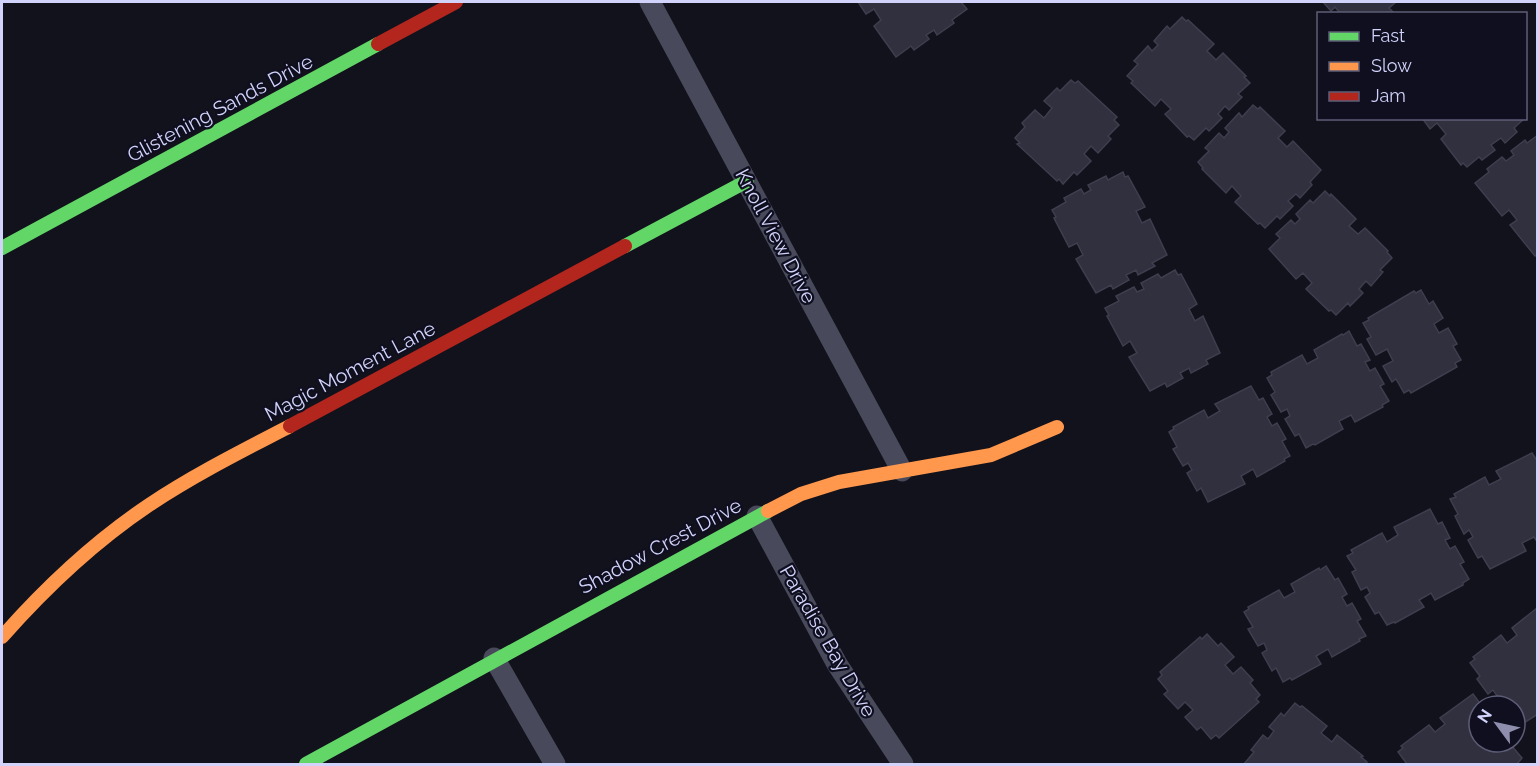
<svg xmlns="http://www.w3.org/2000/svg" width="1539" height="766" viewBox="0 0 1539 766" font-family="Raleway,sans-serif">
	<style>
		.building { fill: #30303e; stroke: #3e3e4f; stroke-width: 1.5 }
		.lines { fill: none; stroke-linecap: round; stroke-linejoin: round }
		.street { stroke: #484a5b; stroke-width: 21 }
		.fast { stroke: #63d668; stroke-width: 14 }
		.slow { stroke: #ff974d; stroke-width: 14 }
		.jam { stroke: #b3261e; stroke-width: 14 }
		.labels { text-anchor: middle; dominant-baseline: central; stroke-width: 4.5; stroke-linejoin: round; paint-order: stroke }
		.street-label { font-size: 20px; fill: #d2d3fb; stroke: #0f0f1f }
	</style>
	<rect width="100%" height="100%" fill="#12121c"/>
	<g class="building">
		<path d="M858,2H961L967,9L952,20L954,23L937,35L934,30L926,35L929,39L914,50L911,46L896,57L874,26L881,20L874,9L866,14Z"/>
		<path d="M1323,2H1396L1389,8L1395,14H1341L1335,7L1331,11Z"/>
		<path d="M1182,17L1186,21L1188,20L1214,44L1207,51L1216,60L1223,53L1246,76L1244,77L1250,83L1238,94L1242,97L1229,110L1225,106L1218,114L1222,118L1209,131L1206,128L1194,140L1189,136L1187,137L1165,114L1171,109L1161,99L1155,106L1131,83L1133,81L1127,76L1138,64L1134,61L1148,46L1152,51L1158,45L1154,41L1167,26L1170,29Z"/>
		<path d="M1071,80L1075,83L1078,81L1117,117L1114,120L1119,125L1108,136L1111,139L1098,153L1091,146L1084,154L1091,161L1077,175L1074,172L1063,184L1059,179L1057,181L1017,144L1020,143L1015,138L1025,127L1022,123L1035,110L1044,118L1052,108L1044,101L1057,88L1060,91Z"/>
		<path d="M1253,105L1258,109L1260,107L1285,131L1278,138L1287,147L1293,141L1321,170L1310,182L1312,185L1300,198L1296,194L1288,201L1293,206L1280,219L1277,216L1265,228L1260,223L1258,224L1235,202L1241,196L1232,186L1226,193L1202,169L1203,168L1198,162L1209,151L1205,148L1219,133L1224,138L1229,132L1225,128L1239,113L1242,117Z"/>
		<path d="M1422,118H1525L1514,128L1517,132L1505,143L1501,138L1491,145L1495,150L1482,160L1479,157L1467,167L1463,163L1461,165L1441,139L1446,134L1437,123L1430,129Z"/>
		<path d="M1538,135V254L1535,256L1510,225L1517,220L1509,210L1502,216L1475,183L1489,172L1487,169L1502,157L1506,161L1514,155L1511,151L1525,140L1527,143Z"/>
		<path d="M1123,172L1125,177L1128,176L1145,207L1136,211L1142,223L1150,219L1167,255L1152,263L1155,266L1138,275L1136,270L1126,275L1129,280L1113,289L1111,285L1096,293L1076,259L1083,255L1077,243L1069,247L1054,218L1056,217L1052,210L1066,202L1064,198L1081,189L1084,194L1091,190L1088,185L1106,176L1108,180Z"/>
		<path d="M1325,191L1330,196L1331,194L1356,219L1349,226L1358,234L1365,228L1388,251L1387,252L1392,258L1380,270L1383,272L1371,286L1366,281L1359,289L1363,293L1350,306L1348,303L1336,315L1331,310L1329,311L1306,289L1312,283L1303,273L1296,279L1269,249L1280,238L1276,234L1291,220L1295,224L1300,219L1296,214L1310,200L1313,203Z"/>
		<path d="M1175,270L1178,275L1181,274L1197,304L1189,309L1195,321L1203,316L1220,353L1206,360L1208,364L1191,373L1189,368L1180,373L1183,378L1167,387L1165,383L1150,391L1129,357L1137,353L1130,341L1123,346L1107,316L1109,315L1105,308L1119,301L1116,296L1134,287L1137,292L1144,289L1141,283L1158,274L1161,278Z"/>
		<path d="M1421,290L1429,304L1433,301L1443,318L1434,324L1439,333L1448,328L1457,344L1453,346L1461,360L1455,363L1457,367L1411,393L1409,390L1404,393L1396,379L1392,382L1383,366L1393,361L1387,349L1376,355L1367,339L1371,337L1363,323L1369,320L1368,318L1414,291L1416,293Z"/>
		<path d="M1349,331L1357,346L1361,344L1370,360L1365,362L1370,371L1375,368L1384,384L1380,386L1389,401L1382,405L1383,407L1355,422L1351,415L1339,421L1343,429L1315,445L1313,444L1306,448L1299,434L1295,436L1285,419L1290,416L1287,409L1281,412L1271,395L1275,392L1267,378L1272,375L1271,372L1302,355L1307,364L1318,358L1314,350L1342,334L1343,335Z"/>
		<path d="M1251,386L1259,400L1263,398L1272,414L1267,417L1272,426L1277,423L1286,439L1282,441L1290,456L1284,459L1285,461L1257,477L1253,469L1241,476L1245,484L1208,502L1201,488L1197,491L1187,473L1192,470L1188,463L1183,466L1173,449L1177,447L1169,432L1174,429L1173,427L1204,410L1208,418L1220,411L1215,404Z"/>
		<path d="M1532,453L1538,462V543L1534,537L1522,543L1526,551L1490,569L1482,556L1478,558L1468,540L1473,537L1469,530L1464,534L1455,516L1458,514L1450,499L1456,497L1454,494L1485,477L1489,485L1501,479L1496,471Z"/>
		<path d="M1430,509L1438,524L1442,522L1450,538L1445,540L1450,549L1455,546L1464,562L1460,564L1469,579L1463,583V585L1435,600L1431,593L1419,600L1424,607L1395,623L1394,622L1387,625L1379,612L1375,614L1365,597L1370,593L1367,587L1361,590L1352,572L1356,570L1347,556L1353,553L1351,550L1382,533L1387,542L1398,535L1394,527Z"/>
		<path d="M1326,566L1335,580L1338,578L1347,594L1342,597L1347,606L1352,603L1361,619L1357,621L1366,636L1359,639L1360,641L1332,657L1328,649L1316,656L1321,664L1292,680L1290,678L1283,682L1276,668L1272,671L1262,653L1267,650L1264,643L1258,646L1248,629L1253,627L1244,612L1249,609L1248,607L1279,590L1284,598L1295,592L1291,584L1319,568L1320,570Z"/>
		<path d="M1537,608L1538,714L1519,726L1515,721V706H1498L1493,701L1498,697L1493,690L1488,694L1477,679L1480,676L1470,663L1475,659L1473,657L1501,635L1507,643L1517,635L1512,628Z"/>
		<path d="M1207,634L1218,646L1221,643L1234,657L1225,665L1233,674L1241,667L1253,680L1250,683L1260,695L1256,699L1259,702L1219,738L1216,735L1211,739L1201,727L1197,730L1185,717L1193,710L1185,702L1178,709L1164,694L1168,691L1158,679L1162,675L1160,672L1200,637L1202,639Z"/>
		<path d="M1473,694L1482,706H1479V742H1515L1511,745L1522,758L1517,764H1407L1398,752L1403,748L1401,746L1429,725L1435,732L1445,724L1440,718Z"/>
		<path d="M1295,703L1300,707L1302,706L1327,726L1321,733L1332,742L1337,735L1363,756L1361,757L1367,762L1366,764H1244L1254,752L1251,750L1263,735L1268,739L1274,731L1269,727L1281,713L1284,716Z"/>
	</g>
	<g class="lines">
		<g class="street">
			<path d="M650,2L902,471"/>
			<path d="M757,516L837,664L903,764"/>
			<path d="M494,658L555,764"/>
		</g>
		<g class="fast">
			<path d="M625,246L747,181"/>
			<path d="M2,248L378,44"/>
			<path d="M306,764L768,511"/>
		</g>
		<g class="slow">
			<path d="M768,511L801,494L839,482L991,455L1057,427"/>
			<path d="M2,637C46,587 94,542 149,505C194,475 242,451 290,426"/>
		</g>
		<g class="jam">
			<path d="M378,44L456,2"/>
			<path d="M290,426L625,246"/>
		</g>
	</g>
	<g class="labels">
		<g class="street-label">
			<text transform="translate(220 108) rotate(-28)">Glistening Sands Drive</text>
			<text transform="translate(776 236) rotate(62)">Knoll View Drive</text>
			<text transform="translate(350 371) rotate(-28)">Magic Moment Lane</text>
			<text transform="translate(660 546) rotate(-28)">Shadow Crest Drive</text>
			<text transform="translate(828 641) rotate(60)">Paradise Bay Drive</text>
		</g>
	</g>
	<rect width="1539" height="766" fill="none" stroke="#d2d3fb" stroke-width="6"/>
	<rect x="1317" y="12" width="210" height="108" fill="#0f0f1f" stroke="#5d5d77" stroke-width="1.5"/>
	<rect x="1329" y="32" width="30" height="9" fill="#63d668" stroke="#5d5d77" stroke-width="1.5"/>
	<text x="1371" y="42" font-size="18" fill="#d2d3fb">Fast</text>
	<rect x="1329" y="62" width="30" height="9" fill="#ff974d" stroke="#5d5d77" stroke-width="1.5"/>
	<text x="1371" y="72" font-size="18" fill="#d2d3fb">Slow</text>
	<rect x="1329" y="92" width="30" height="9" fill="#b3261e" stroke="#5d5d77" stroke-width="1.5"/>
	<text x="1371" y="102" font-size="18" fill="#d2d3fb">Jam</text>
	<g transform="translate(1497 724) rotate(303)"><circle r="28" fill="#0f0f1f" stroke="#5d5d77" stroke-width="1.5"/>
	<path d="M0-4.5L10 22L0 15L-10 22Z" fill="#8f8fad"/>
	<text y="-9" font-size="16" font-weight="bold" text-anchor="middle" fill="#d2d3fb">N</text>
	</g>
</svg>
